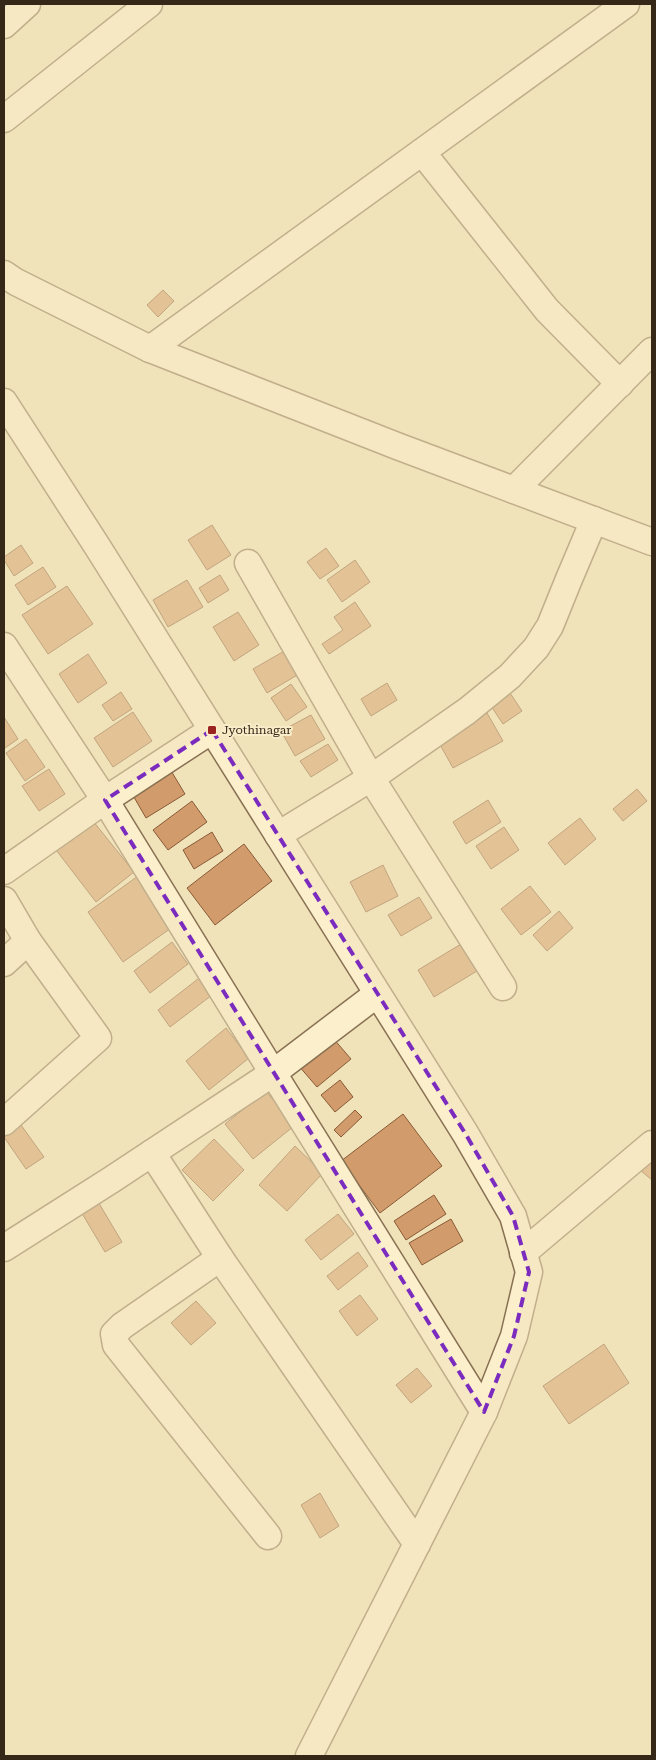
<svg xmlns="http://www.w3.org/2000/svg" width="656" height="1760" viewBox="0 0 656 1760" font-family="'Roboto Serif',serif">
	<style>
		.building { fill: #d29b6c; stroke: #885b37 }
		.lines { fill: none; stroke-linecap: round; stroke-linejoin: round }
		.minor-casing { stroke: #887153; stroke-width: 29 }
		.minor { stroke: #fbefcc; stroke-width: 26 }
		.marked { fill: none; stroke: #7b2cbf; stroke-width: 4; stroke-dasharray: 10 6; stroke-linejoin: round }
		.poi-dot { fill: #9b231f; stroke: #f8ecc9; stroke-width: 2 }
		.labels { text-anchor: middle; dominant-baseline: central; stroke-width: 4; stroke-linejoin: round; paint-order: stroke }
		.poi-label { font-size: 12px; fill: #352819; stroke: #f8ecc9; text-anchor: start }
	</style>
	<rect width="100%" height="100%" fill="#f0e2b9"/>
	<g class="building">
		<path d="M163,290L174,301L158,317L147,305Z"/>
		<path d="M212,525L231,555L207,570L188,540Z"/>
		<path d="M21,545L33,563L14,576L4,560V557Z"/>
		<path d="M326,548L339,566L320,579L307,562Z"/>
		<path d="M355,560L370,582L342,602L327,580Z"/>
		<path d="M43,567L56,587L28,605L15,585Z"/>
		<path d="M220,575L229,590L208,603L199,588Z"/>
		<path d="M187,580L203,607L168,627L153,600Z"/>
		<path d="M67,586L93,624L48,654L22,615Z"/>
		<path d="M355,602L371,626L329,654L322,644L343,630L334,617Z"/>
		<path d="M238,612L259,645L234,661L213,627Z"/>
		<path d="M286,650L299,674L267,693L253,669Z"/>
		<path d="M88,654L107,683L78,703L59,674Z"/>
		<path d="M387,683L397,700L371,716L361,699Z"/>
		<path d="M291,684L307,707L286,721L271,698Z"/>
		<path d="M121,692L132,709L113,721L102,705Z"/>
		<path d="M510,693L522,711L503,724L491,706Z"/>
		<path d="M133,712L152,741L113,767L94,738Z"/>
		<path d="M487,713L503,741L453,768L438,741Z"/>
		<path d="M311,715L325,739L295,756L281,731Z"/>
		<path d="M4,717L18,739L5,748L4,747Z"/>
		<path d="M26,739L45,767L25,781L6,753Z"/>
		<path d="M328,744L338,760L311,777L300,761Z"/>
		<path d="M49,769L65,794L39,811L22,786Z"/>
		<path d="M170,769L185,794L146,818L131,792Z"/>
		<path d="M637,789L647,801L623,821L613,809Z"/>
		<path d="M488,800L501,822L466,844L453,822Z"/>
		<path d="M192,801L207,822L168,850L153,830Z"/>
		<path d="M580,818L596,839L565,865L548,843Z"/>
		<path d="M93,821L134,872L96,902L53,846Z"/>
		<path d="M504,827L519,850L491,869L476,846Z"/>
		<path d="M212,832L223,851L194,869L183,850Z"/>
		<path d="M244,844L272,881L215,925L187,888Z"/>
		<path d="M383,865L398,896L366,912L350,882Z"/>
		<path d="M138,876L174,926L123,962L88,912Z"/>
		<path d="M530,886L551,912L521,935L501,909Z"/>
		<path d="M419,897L432,918L401,936L388,915Z"/>
		<path d="M559,911L573,928L547,951L533,935Z"/>
		<path d="M172,942L188,964L150,993L134,971Z"/>
		<path d="M461,944L477,971L434,997L418,970Z"/>
		<path d="M203,975L216,992L170,1027L158,1010Z"/>
		<path d="M226,1028L249,1058L209,1090L186,1061Z"/>
		<path d="M332,1037L351,1059L317,1087L298,1065Z"/>
		<path d="M340,1080L353,1097L335,1112L321,1095Z"/>
		<path d="M266,1091L294,1126L253,1159L225,1124Z"/>
		<path d="M355,1110L362,1117L341,1137L334,1130Z"/>
		<path d="M403,1114L442,1166L380,1213L341,1161Z"/>
		<path d="M21,1125L44,1157L26,1169L4,1137Z"/>
		<path d="M214,1139L244,1170L213,1201L182,1170Z"/>
		<path d="M295,1146L323,1173L287,1211L259,1185Z"/>
		<path d="M652,1156V1180L640,1170Z"/>
		<path d="M434,1195L446,1214L406,1240L394,1221Z"/>
		<path d="M97,1200L122,1242L105,1252L80,1210Z"/>
		<path d="M338,1214L354,1234L321,1260L305,1240Z"/>
		<path d="M451,1219L463,1241L422,1265L409,1243Z"/>
		<path d="M358,1252L368,1266L338,1290L327,1276Z"/>
		<path d="M360,1295L378,1319L357,1336L339,1311Z"/>
		<path d="M196,1301L216,1323L191,1345L171,1323Z"/>
		<path d="M604,1344L629,1383L569,1424L543,1386Z"/>
		<path d="M417,1368L432,1386L411,1403L396,1385Z"/>
		<path d="M320,1493L339,1526L320,1538L301,1505Z"/>
	</g>
	<g class="lines">
		<g class="minor-casing">
			<g id="minor">
				<path d="M4,25L27,4"/>
				<path d="M4,119L149,4"/>
				<path d="M422,152L547,310L620,384"/>
				<path d="M4,274L16,282L150,349L397,446L652,542"/>
				<path d="M150,349L626,4"/>
				<path d="M4,402L97,546L465,1133L513,1216L529,1272L514,1336L484,1412L309,1756"/>
				<path d="M514,490L652,351"/>
				<path d="M248,563L371,778L503,987"/>
				<path d="M4,646L105,800L273,1073L484,1412"/>
				<path d="M278,835L371,778L467,711L510,676L536,648L550,626L569,579L594,520"/>
				<path d="M4,871L105,800L212,730"/>
				<path d="M4,900L28,941L98,1038L4,1122"/>
				<path d="M4,963L28,941"/>
				<path d="M152,1153L220,1258L417,1544"/>
				<path d="M4,1248L111,1180L273,1073L377,994"/>
				<path d="M523,1253L652,1144"/>
				<path d="M220,1258L122,1326L114,1334L116,1345L268,1536"/>
			</g>
		</g>
		<use href="#minor" class="minor"/>
	</g>
	<path d="M0 0H656V1760H0ZM212,730L465,1133L513,1216L529,1272L514,1336L484,1412L105,800Z" fill="#f0e2b9" fill-opacity=".55" fill-rule="evenodd"/>
	<path class="marked" d="M212,730L465,1133L513,1216L529,1272L514,1336L484,1412L105,800Z"/>
	<rect class="poi-dot" x="207" y="725" width="10" height="10" rx="2.5"/>
	<g class="labels">
		<g class="poi-label">
			<text x="222" y="730">Jyothinagar</text>
		</g>
	</g>
	<rect width="656" height="1760" fill="none" stroke="#352819" stroke-width="10"/>
</svg>
